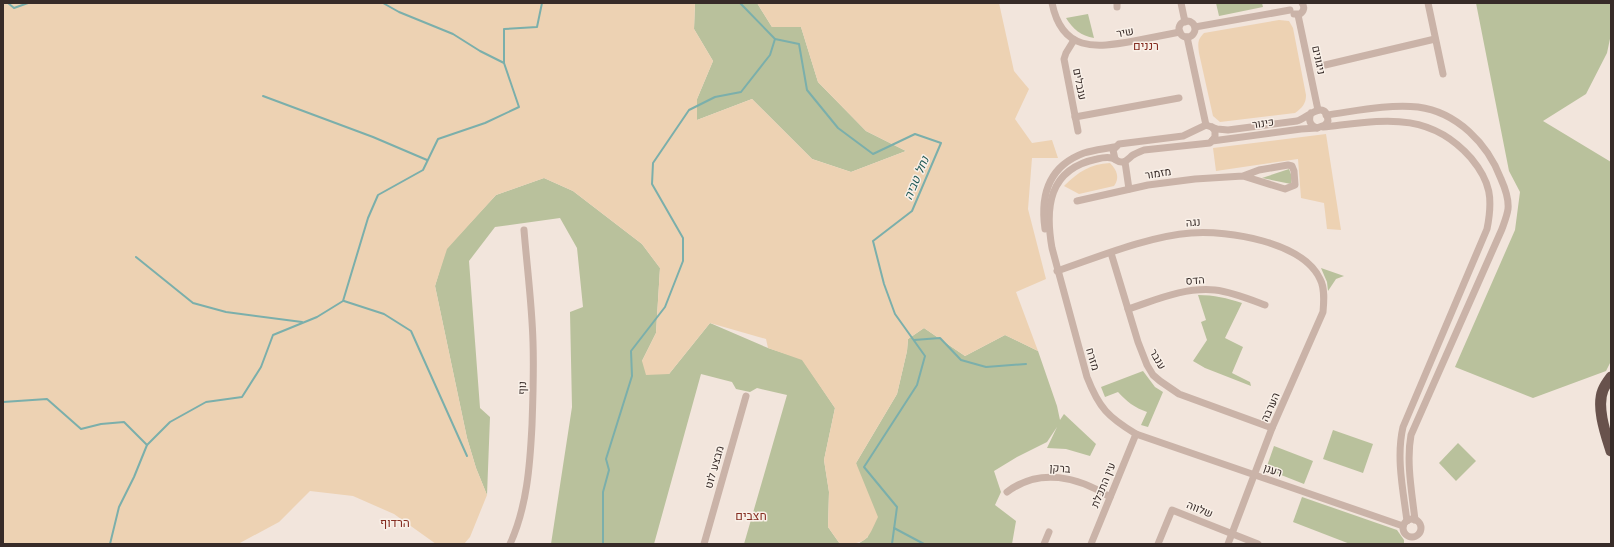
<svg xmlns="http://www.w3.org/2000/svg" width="1614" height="547" viewBox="0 0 1614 547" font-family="Poppins,Heebo,sans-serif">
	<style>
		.green { fill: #b9c19c }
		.sand { fill: #edd2b3 }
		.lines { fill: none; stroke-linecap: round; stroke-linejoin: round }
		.stream { stroke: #7bafab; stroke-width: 2 }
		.minor { stroke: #cab3a8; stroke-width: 7 }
		.trunk { stroke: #68524c; stroke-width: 11 }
		.labels { text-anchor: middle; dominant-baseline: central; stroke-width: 3; stroke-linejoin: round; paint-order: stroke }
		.street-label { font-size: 11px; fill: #372b28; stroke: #f9f0e8 }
		.neighbourhood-label { font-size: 12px; fill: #852d21; stroke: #f9f0e8 }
		.water-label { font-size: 12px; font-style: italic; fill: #1e5855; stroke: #f9f0e8 }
	</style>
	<rect width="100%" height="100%" fill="#f2e5dc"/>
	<g class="green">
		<path d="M695,3H757L772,27H801L818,82L866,131L906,151L851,172L812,159L752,99L697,120V99L713,61L694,29Z"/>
		<path d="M1216,3H1262L1263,7L1219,16Z"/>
		<path d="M1476,3H1611V34L1607,53L1586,94L1543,121L1611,162V361L1606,371L1533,398L1455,367L1515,230L1520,192L1509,171Z"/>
		<path d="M1088,14L1094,38C1081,36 1073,29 1066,18Z"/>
		<path d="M1289,169L1292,177L1291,184L1262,178Z"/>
		<path d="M544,178L573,191L642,244L660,268L656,333L642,361L669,374L710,323L768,348L802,359L835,408L824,460L829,492L828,527L840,544H744L787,395L757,388L750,392L736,389L732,382L701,374L654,544H551L572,407L570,312L583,307L577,248L560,218L495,227L469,261L480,408L490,417L487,495L476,468L467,438L435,286L446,249L496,195Z"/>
		<path d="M1321,268L1344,276L1336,279L1328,291L1327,282Z"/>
		<path d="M1198,295C1214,295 1227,298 1242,303L1225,338L1243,347L1232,373L1250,382L1251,386L1205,368L1193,361L1207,340L1201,322L1206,320Z"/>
		<path d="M924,328L965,356L1005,335L1038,351L1057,406L1060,420L1064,414L1096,444L1090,456L1066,449L1047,448L1057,427L1047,442L1017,457L994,471L1001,492L995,505L1016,521L1012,544H858L868,537L856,463L897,394L907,351L908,339Z"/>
		<path d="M1143,371L1155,387L1163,392L1148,427L1141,425L1147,412C1135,408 1126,401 1118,392L1105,397L1101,387Z"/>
		<path d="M1333,430L1373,444L1363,473L1323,459Z"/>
		<path d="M1458,443L1476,461L1456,481L1439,463Z"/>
		<path d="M1274,446L1313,461L1304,484L1271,471L1267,466Z"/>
		<path d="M1302,497L1397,530L1404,540V544H1350L1293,522Z"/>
	</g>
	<g class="sand">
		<path d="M3,3H695L694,29L713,61L697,99V120L752,99L812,159L851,172L906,151L866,131L818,82L801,27H772L757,3H999L1014,71L1029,89L1015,119L1032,143L1052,140L1058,158H1032L1028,209L1046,279L1016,292L1038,351L1005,335L965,356L924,328L908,339L907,351L897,394L856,463L878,517C867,540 868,544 840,544L828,527L829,492L824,460L835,408L802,360L768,348L766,339L710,323L669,374L646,375L642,361L656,333L660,268L642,244L573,191L544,178L496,195L447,249L435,286L467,438L476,468L487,495L470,537L464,544H436L394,514L353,496L310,491L279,522L238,544H3Z"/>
		<path d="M1279,20L1289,21L1293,28L1306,95C1306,104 1302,108 1295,113L1220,122L1213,116L1199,53C1198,44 1197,40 1204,33Z"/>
		<path d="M1326,134L1341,230L1327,229L1324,203L1301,198L1298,159L1216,171L1213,148Z"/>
		<path d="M1110,163C1117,170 1120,178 1114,186L1079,194L1064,186C1078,172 1090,164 1110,163Z"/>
	</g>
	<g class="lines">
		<g class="stream">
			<path d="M8,3L14,8L28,3"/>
			<path d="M383,3L399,12L453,34L480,51L504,63"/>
			<path d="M740,3L775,39L799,44L807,90L838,128L873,154L915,134L941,143L912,211L873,241L884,284L895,314L925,356L917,385L864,467L897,507L892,544"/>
			<path d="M263,96L373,137L427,160"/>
			<path d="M136,257L193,303L226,312L302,322"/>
			<path d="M344,301L384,314L411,331L467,456"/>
			<path d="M914,340L940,338L961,360L986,367L1026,364"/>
			<path d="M3,402L47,399L81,429L101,424L124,422L147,445"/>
			<path d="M894,528L924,544"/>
			<path d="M110,544L119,507L134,477L147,445L170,422L206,402L242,397L261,367L273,335L317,317L343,301L368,218L378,195L423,170L438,139L485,123L519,107L504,63V29L537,27L542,3"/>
			<path d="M603,544V492L609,470L606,459L632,376L631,351L665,307L683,261V238L652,184L653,163L689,110L715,97L741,92L770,55L775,39"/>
		</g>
		<g class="minor">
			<path d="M1052,3C1062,52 1095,48 1134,41C1149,38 1165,35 1180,32"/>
			<path d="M1117,3V7"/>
			<path d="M1181,3L1185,22"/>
			<path d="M1428,3L1443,74"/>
			<path d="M1294,14H1300C1304,11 1305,7 1302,3"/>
			<path d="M1298,15L1318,110"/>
			<circle cx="1187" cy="29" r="8"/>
			<path d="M1195,27L1290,10"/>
			<path d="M1187,37L1206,125"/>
			<path d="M1074,40L1066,53L1064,59L1078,131"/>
			<path d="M1325,65L1435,39"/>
			<path d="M1326,115C1356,111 1388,104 1418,107C1457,112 1488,144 1501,179C1505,188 1509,199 1508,209C1507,216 1504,223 1502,229L1411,435C1406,462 1412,493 1415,520"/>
			<path d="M1075,117L1179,98"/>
			<path d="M1212,127L1215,131V137L1210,143L1144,150C1141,151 1137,153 1133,155C1130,157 1127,161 1123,162C1118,163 1116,159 1112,158C1107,157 1101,158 1097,159C1048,169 1045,208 1052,248L1087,377C1099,408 1108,417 1136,434L1403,526"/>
			<path d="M1323,127C1380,121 1428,109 1471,158C1491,182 1493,199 1487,229L1403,427C1396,457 1403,490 1407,521"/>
			<path d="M1212,141L1301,129L1317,128"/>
			<path d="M1115,159L1113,150L1119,144L1183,136L1206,125L1217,129L1228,130L1297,121C1307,118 1326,98 1328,121L1325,125L1317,128C1310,126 1308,120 1311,113"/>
			<path d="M1125,162L1129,189"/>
			<path d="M1077,201L1148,185L1195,179L1243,176L1259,170L1288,165L1292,166L1294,171L1295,185L1285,189L1243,176"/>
			<path d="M1045,229C1040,194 1049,166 1084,153C1094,150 1104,149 1114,147"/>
			<path d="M1111,253L1138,342L1147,365L1153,375L1160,381L1179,394L1272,428"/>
			<path d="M1057,271C1098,257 1149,236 1191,233C1228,230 1303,242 1320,279C1325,288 1324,301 1323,312L1272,428L1228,544"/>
			<path d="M1128,309C1156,300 1184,287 1215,290C1232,292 1249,299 1265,305"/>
			<path d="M1007,492C1040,467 1078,477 1110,497"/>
			<circle cx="1412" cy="528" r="9"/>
			<path d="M510,544C527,507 530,465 532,425C533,397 534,370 533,342C532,305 527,267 524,230"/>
			<path d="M704,544L746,396"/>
			<path d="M1044,544L1049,532"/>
			<path d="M1091,544L1136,434"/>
			<path d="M1158,544L1172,510L1258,544"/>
		</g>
		<path class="trunk" d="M1611,377C1608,381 1605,385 1603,390C1596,407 1606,435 1611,451"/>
	</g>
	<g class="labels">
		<g class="street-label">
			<text transform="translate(1125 32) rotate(-11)">שיר</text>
			<text transform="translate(1319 60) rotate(78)">ניגונים</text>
			<text transform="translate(1080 84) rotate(79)">ענבלים</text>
			<text transform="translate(1263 123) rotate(-8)">כינור</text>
			<text transform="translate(1158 173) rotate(-9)">מזמור</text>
			<text transform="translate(1193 222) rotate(-4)">נגה</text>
			<text transform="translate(1195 280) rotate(-4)">הדס</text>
			<text transform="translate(1093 359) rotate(74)">מזרח</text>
			<text transform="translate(1158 359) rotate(60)">ענבר</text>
			<text transform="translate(522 388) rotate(-88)">נוף</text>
			<text transform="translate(1270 407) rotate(-66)">הערבה</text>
			<text transform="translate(714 467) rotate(-74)">מבצע לוט</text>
			<text transform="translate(1060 468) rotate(4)">ברקן</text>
			<text transform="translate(1273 470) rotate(19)">רענן</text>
			<text transform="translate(1103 485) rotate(-68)">עין התכלת</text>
			<text transform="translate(1200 509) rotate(22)">שלווה</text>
		</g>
		<g class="neighbourhood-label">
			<text x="1146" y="45">רננים</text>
			<text x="751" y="515">חצבים</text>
			<text x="395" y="522">הרדוף</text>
		</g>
		<g class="water-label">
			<text transform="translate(916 178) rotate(-67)">נחל טביה</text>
		</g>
	</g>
	<rect width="1614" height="547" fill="none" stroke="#372b28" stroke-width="8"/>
</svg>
